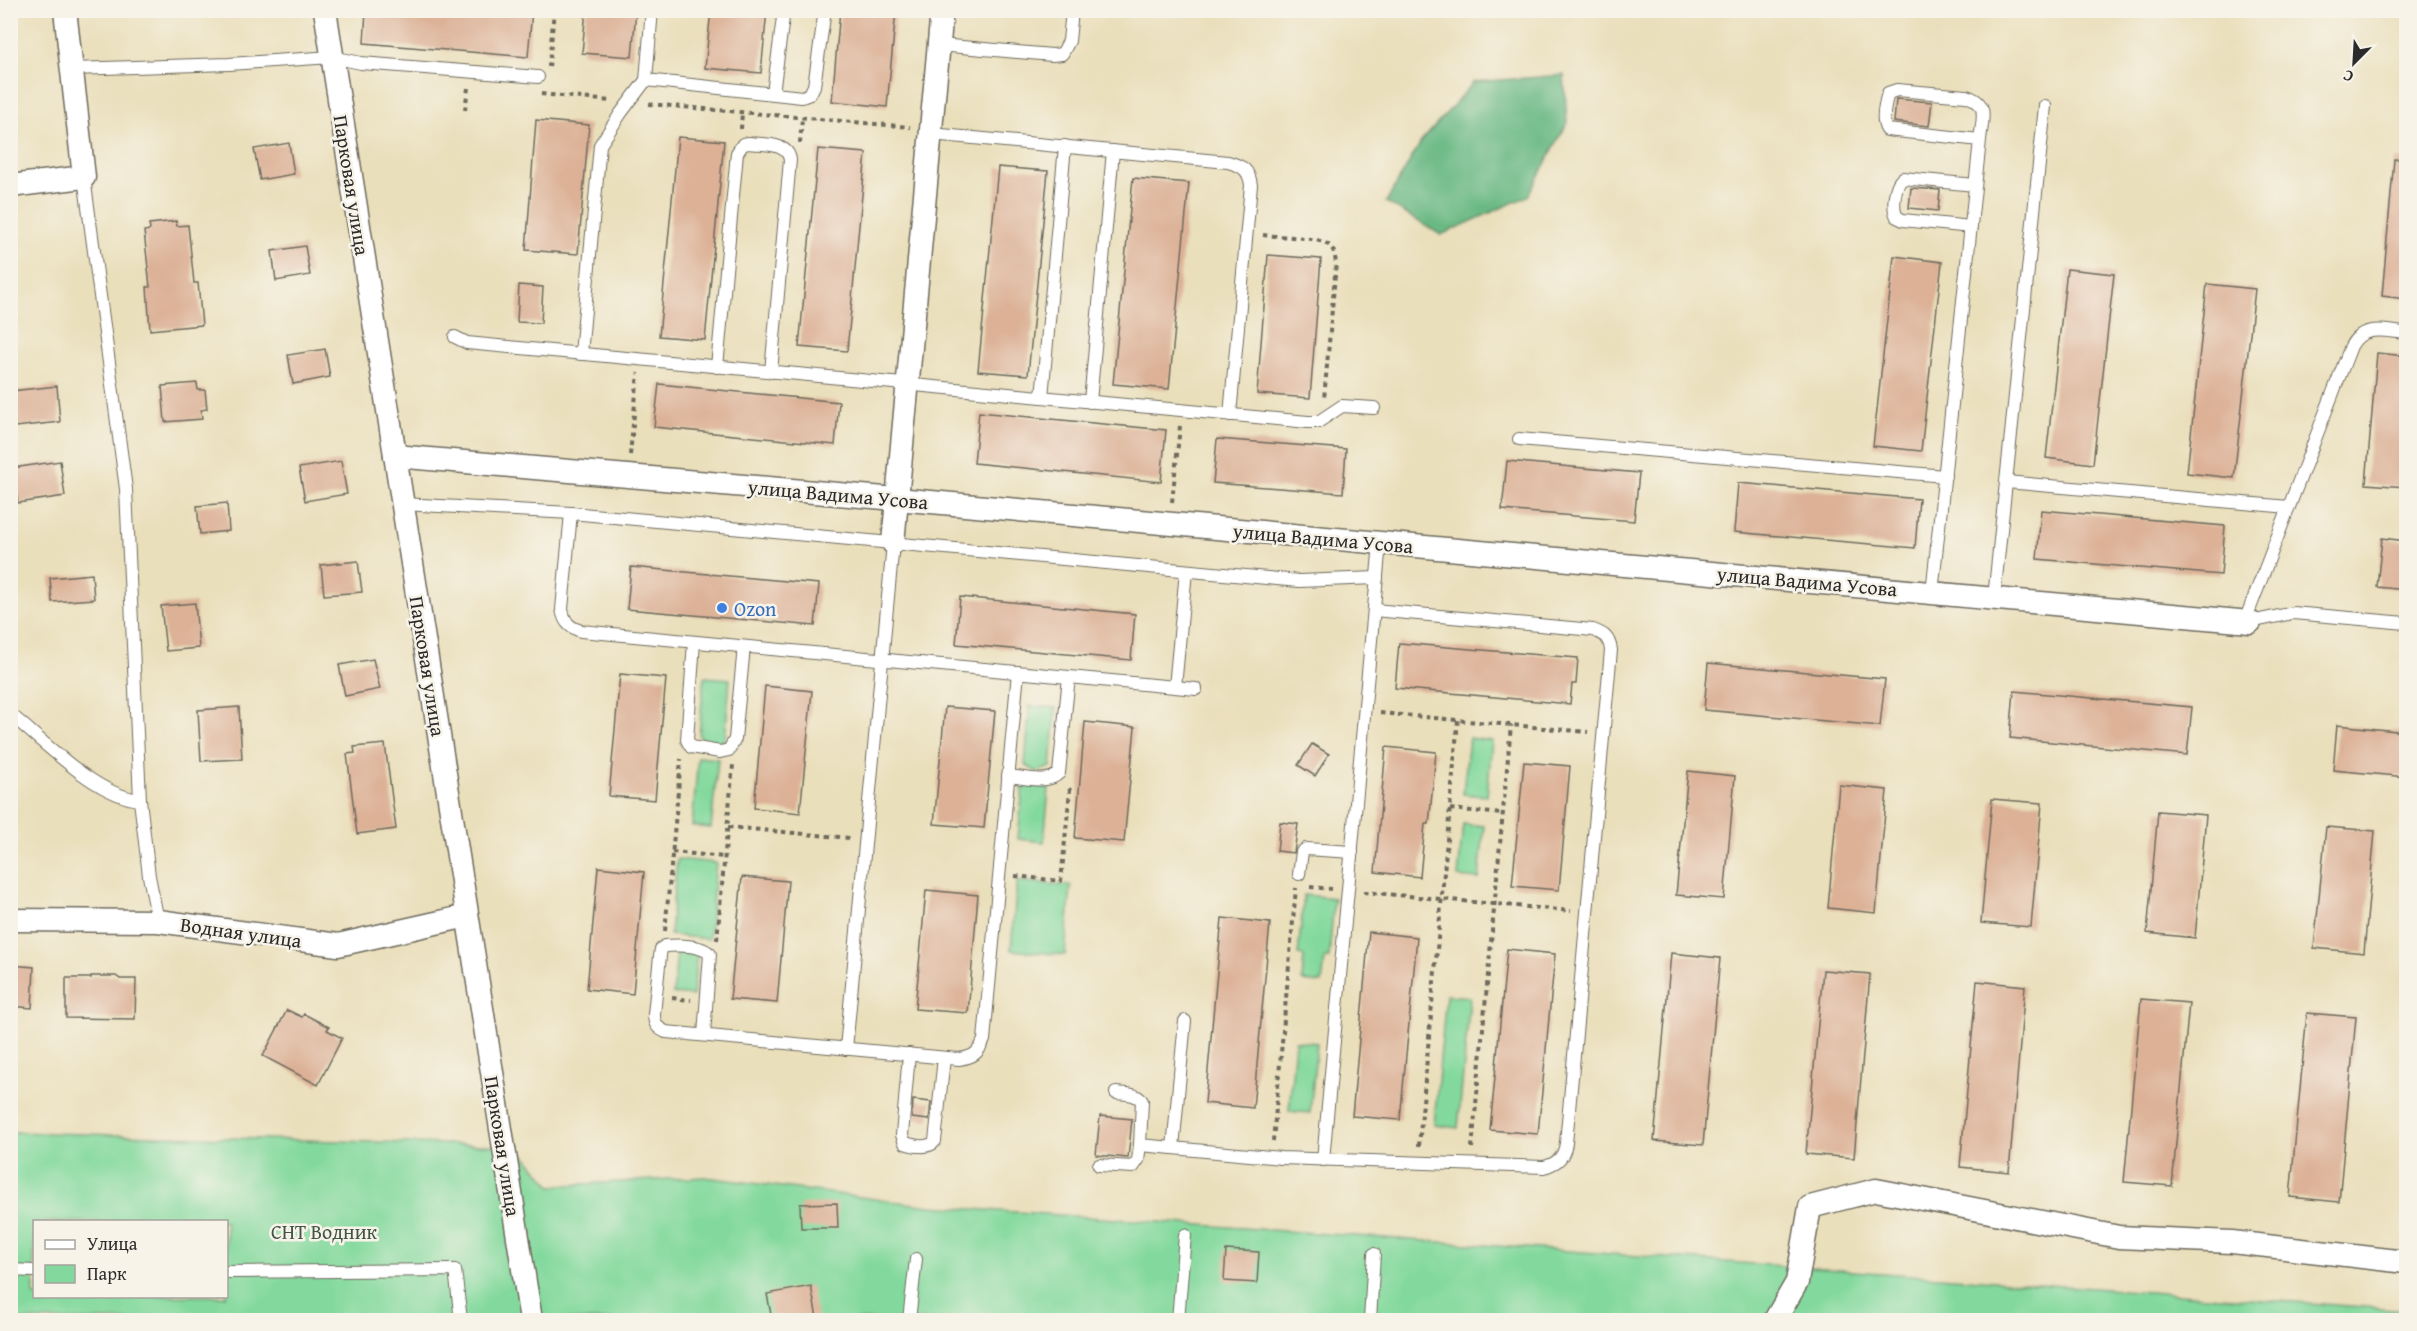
<svg xmlns="http://www.w3.org/2000/svg" width="2417" height="1331" viewBox="0 0 2417 1331" font-family="'Gentium Book Plus',serif">
	<style>
		.green { fill: #83d99d; stroke: #578264; stroke-width: 1.5; fill-rule: evenodd }
		.forest { fill: #6ab984; stroke: #4a7258; stroke-width: 1.5 }
		.building { fill: #dcb196 }
		.lines { fill: none; stroke-linecap: round; stroke-linejoin: round }
		.service-casing { stroke: #6e6a5d; stroke-width: 14 }
		.minor-casing { stroke: #6e6a5d; stroke-width: 25 }
		.path { stroke: #6e6a5d; stroke-width: 4; stroke-dasharray: 4.5 4.5; stroke-linecap: butt }
		.service { stroke: #fff; stroke-width: 12 }
		.minor { stroke: #fff; stroke-width: 22 }
		.shop-dot { fill: #3f7fe0; stroke: #f7f3e8; stroke-width: 2 }
		.labels { text-anchor: middle; dominant-baseline: central; stroke-width: 5; stroke-linejoin: round; paint-order: stroke }
		.street-label { font-size: 20px; fill: #2b2b2b; stroke: #f7f3e8 }
		.shop-label { font-size: 20px; fill: #366cbe; stroke: #f7f3e8; text-anchor: start }
		.park-label { font-size: 20px; fill: #415648; stroke: #f7f3e8 }
	</style>
	<rect width="100%" height="100%" fill="#f7f3e8"/>
	<filter id="ink" filterUnits="userSpaceOnUse"><feTurbulence type="fractalNoise" baseFrequency=".0167" numOctaves="2"/><feDisplacementMap in="SourceGraphic" scale="12" xChannelSelector="R" yChannelSelector="G"/><feConvolveMatrix kernelMatrix="1 2 1 2 8 2 1 2 1" color-interpolation-filters="sRGB"/></filter>
	<filter id="wash" filterUnits="userSpaceOnUse"><feTurbulence type="fractalNoise" baseFrequency=".008" numOctaves="4" result="noise"/><feDisplacementMap in="SourceGraphic" scale="24" xChannelSelector="R" yChannelSelector="G"/><feGaussianBlur stdDeviation="1.35" result="paint"/><feColorMatrix in="noise" values="0 0 0 0 0 0 0 0 0 0 0 0 0 0 0 0 0 1.4 0 .05"/><feComposite in="paint" operator="in"/></filter>
	<g filter="url(#wash)">
		<rect width="100%" height="100%" fill="#eadfbb"/>
		<g class="green">
			<path d="M704,677L730,679L725,739C715,745 707,744 699,736Z"/>
			<path d="M1030,706L1056,708L1051,767L1037,772L1025,765Z"/>
			<path d="M1469,738L1492,741L1487,796L1463,794Z"/>
			<path d="M698,757L718,759L711,828L692,826Z"/>
			<path d="M1023,785L1049,788L1044,842L1018,839Z"/>
			<path d="M1463,824L1484,826L1479,879L1458,877Z"/>
			<path d="M677,859L716,863L709,939L670,935Z"/>
			<path d="M1017,881L1071,886L1065,955L1011,950Z"/>
			<path d="M1304,895L1334,898L1329,958H1325L1322,983L1302,981L1304,956L1298,955Z"/>
			<path d="M677,953L697,954L693,996L673,994Z"/>
			<path d="M1446,995L1470,997L1458,1128L1434,1125Z"/>
			<path d="M1295,1041L1317,1043L1310,1113L1289,1111Z"/>
			<path d="M11,1132L517,1146L551,1186L705,1177L930,1206L2406,1310V1320H11ZM34,1222H226V1296H34Z"/>
		</g>
		<path class="forest" d="M1564,75L1567,123L1528,196L1441,235L1386,202L1421,142L1474,82Z"/>
		<g id="blocks">
			<g class="building">
				<path d="M366,10H532L528,57L364,43Z"/>
				<path d="M586,10H636L632,57L582,53Z"/>
				<path d="M711,10H767L761,73L705,68Z"/>
				<path d="M840,10H896L887,107L832,101Z"/>
				<path d="M1896,99L1932,102L1929,126L1894,122Z"/>
				<path d="M536,120L589,125L578,254L526,250Z"/>
				<path d="M678,137L724,141L705,340L659,336Z"/>
				<path d="M289,143L294,174L260,180L254,149Z"/>
				<path d="M818,149L866,153L847,351L799,347Z"/>
				<path d="M2394,159L2406,160V299L2382,296Z"/>
				<path d="M998,167L1048,171L1028,375L978,371Z"/>
				<path d="M1133,178L1189,183L1169,389L1113,384Z"/>
				<path d="M1911,188L1940,190L1938,211L1909,208Z"/>
				<path d="M176,221L177,226L188,225L194,283H198L202,325L150,330L147,287H150L144,231L150,230L149,224Z"/>
				<path d="M305,246L310,275L276,281L272,251Z"/>
				<path d="M1268,255L1321,259L1310,398L1257,394Z"/>
				<path d="M1894,256L1942,262L1921,451L1873,446Z"/>
				<path d="M2067,269L2114,274L2093,464L2046,458Z"/>
				<path d="M2207,284L2255,289L2234,478L2187,473Z"/>
				<path d="M519,285L543,287L541,323L517,322Z"/>
				<path d="M325,349L330,377L293,384L288,355Z"/>
				<path d="M2377,353L2406,356V487L2366,484Z"/>
				<path d="M197,383L198,390H205L207,409L201,410L202,419L165,422L162,386Z"/>
				<path d="M659,384L839,402L835,445L654,427Z"/>
				<path d="M57,386L60,422L15,427L11,391Z"/>
				<path d="M979,412L1166,430L1161,482L974,463Z"/>
				<path d="M1217,439L1346,449L1343,493L1213,483Z"/>
				<path d="M60,461L65,496L18,503L13,468Z"/>
				<path d="M341,461L347,494L305,501L299,468Z"/>
				<path d="M1507,461L1639,473L1634,521L1502,510Z"/>
				<path d="M1738,483L1919,499L1915,548L1734,532Z"/>
				<path d="M227,503L229,531L200,534L197,506Z"/>
				<path d="M2041,510L2225,526L2221,575L2037,559Z"/>
				<path d="M2382,538L2406,541V590L2377,587Z"/>
				<path d="M358,561L362,592L324,595L321,565Z"/>
				<path d="M631,567L819,584L815,626L627,609Z"/>
				<path d="M92,574L94,599L52,602L50,578Z"/>
				<path d="M960,597L1135,614L1131,660L956,644Z"/>
				<path d="M195,603L199,648L166,651L161,606Z"/>
				<path d="M1399,643L1578,658L1576,684H1572L1570,704L1395,688Z"/>
				<path d="M373,659L380,689L345,696L339,665Z"/>
				<path d="M1708,663L1885,679L1880,726L1704,710Z"/>
				<path d="M620,674L666,678L655,800L609,796Z"/>
				<path d="M765,686L812,691L800,813L754,808Z"/>
				<path d="M2014,691L2192,707L2187,755L2010,738Z"/>
				<path d="M239,707L242,759L201,761L198,710Z"/>
				<path d="M945,707L995,711L984,828L934,824Z"/>
				<path d="M1085,722L1135,727L1124,842L1075,838Z"/>
				<path d="M2337,725L2406,732V777L2333,770Z"/>
				<path d="M385,744L396,829L357,834L347,754L355,753L354,747Z"/>
				<path d="M1312,744L1329,754L1315,776L1298,765Z"/>
				<path d="M1386,747L1436,752L1429,824H1425L1420,877L1375,872Z"/>
				<path d="M1524,762L1570,766L1559,890L1512,886Z"/>
				<path d="M1688,771L1735,776L1724,899L1676,895Z"/>
				<path d="M1839,785L1887,790L1876,913L1828,908Z"/>
				<path d="M1992,799L2042,803L2031,927L1981,923Z"/>
				<path d="M2158,811L2206,815L2195,938L2147,933Z"/>
				<path d="M1280,822L1298,824L1294,853L1277,851Z"/>
				<path d="M2326,827L2375,831L2364,953L2314,948Z"/>
				<path d="M598,867L644,872L633,994L587,989Z"/>
				<path d="M742,877L788,881L777,1003L730,999Z"/>
				<path d="M926,890L978,895L968,1013L915,1009Z"/>
				<path d="M1222,918L1270,923L1253,1108L1205,1103Z"/>
				<path d="M1369,932L1417,937L1400,1120L1352,1116Z"/>
				<path d="M1507,949L1555,954L1538,1134L1490,1130Z"/>
				<path d="M1671,953L1720,958L1703,1145L1654,1141Z"/>
				<path d="M10,965L34,967L32,1008L10,1006Z"/>
				<path d="M1823,970L1870,974L1854,1158L1806,1154Z"/>
				<path d="M91,976H116L120,979H136L135,1019L66,1018V978H91Z"/>
				<path d="M1977,981L2025,986L2009,1172L1960,1167Z"/>
				<path d="M2141,999L2189,1003L2172,1186L2124,1182Z"/>
				<path d="M287,1010L302,1017L304,1014L329,1027L327,1030L342,1038L318,1085L263,1056Z"/>
				<path d="M2307,1013L2356,1017L2339,1202L2290,1197Z"/>
				<path d="M913,1100L931,1102L929,1120L912,1118Z"/>
				<path d="M1100,1116L1132,1119L1128,1158L1096,1155Z"/>
				<path d="M837,1203L838,1228H801L800,1204Z"/>
				<path d="M1226,1250L1259,1252L1257,1283L1224,1281Z"/>
				<path d="M811,1286L817,1318L772,1320L767,1294Z"/>
			</g>
		</g>
	</g>
	<g filter="url(#ink)">
		<use href="#blocks" fill-opacity="0" stroke="#6e6a5d" stroke-width="1.5"/>
		<g class="lines">
			<g class="service-casing">
				<g id="service">
					<path d="M939,45L1052,55L1062,54L1069,41L1072,10"/>
					<path d="M72,69L229,64L332,57L361,63L538,77"/>
					<path d="M646,80L802,97L810,94L814,86L825,10"/>
					<path d="M773,93L784,10"/>
					<path d="M931,134L1228,162C1243,166 1249,170 1251,185L1230,415"/>
					<path d="M84,177L126,489L140,800L149,876L158,921"/>
					<path d="M1971,227L1903,220L1897,217C1892,208 1894,185 1903,178L1975,185"/>
					<path d="M455,337L467,343L1308,422H1318L1342,406L1374,408"/>
					<path d="M581,354L600,145L621,113L646,80L652,10"/>
					<path d="M717,367L737,153L743,144L749,143C763,145 788,142 790,160L771,372"/>
					<path d="M1042,397L1065,146"/>
					<path d="M1090,402L1113,151"/>
					<path d="M1519,439L1945,476"/>
					<path d="M2006,482L2289,507"/>
					<path d="M402,504L571,513L1299,581L1377,578"/>
					<path d="M571,513L562,609C564,622 569,627 581,631L1196,689"/>
					<path d="M1932,593L1980,140C1982,119 1990,103 1966,96L1897,90L1888,93C1885,103 1881,122 1887,130L1980,140"/>
					<path d="M1994,598L2045,106"/>
					<path d="M2245,621L2351,346C2363,324 2384,331 2406,333"/>
					<path d="M2250,622L2293,613L2406,623"/>
					<path d="M694,642L687,740L691,747L720,752L729,750L735,739L744,647"/>
					<path d="M1175,687L1186,571"/>
					<path d="M10,714C45,742 96,796 140,800"/>
					<path d="M1008,776C1023,777 1048,785 1059,773L1069,677"/>
					<path d="M1299,874L1302,852L1306,849L1352,852"/>
					<path d="M704,1035L710,954C700,944 678,945 665,946L661,949L660,956L654,1014C654,1024 657,1028 666,1032L959,1059C973,1057 978,1054 984,1040L1018,672"/>
					<path d="M846,1049L893,543"/>
					<path d="M909,1054L902,1135L905,1143C914,1146 929,1149 935,1141L944,1058"/>
					<path d="M1116,1093C1126,1094 1136,1093 1142,1101L1140,1145L1281,1158L1544,1167C1558,1163 1564,1157 1566,1143L1611,650C1609,637 1604,634 1593,630L1374,610"/>
					<path d="M1173,1148L1185,1021"/>
					<path d="M1323,1160L1380,543"/>
					<path d="M1099,1165L1133,1167L1138,1160L1140,1145"/>
					<path d="M10,1270L34,1271"/>
					<path d="M226,1272L455,1270L461,1320"/>
					<path d="M909,1320L916,1259"/>
					<path d="M1178,1320L1185,1235"/>
					<path d="M1370,1320L1374,1254"/>
				</g>
			</g>
			<g class="minor-casing">
				<g id="minor">
					<path d="M325,10L531,1320"/>
					<path d="M10,186L84,177L65,10"/>
					<path d="M395,456L931,502L2250,622"/>
					<path d="M893,543L942,10"/>
					<path d="M10,920L158,921L338,945L467,916"/>
					<path d="M1775,1320L1797,1282L1810,1207L1876,1190L2119,1237L2232,1242L2406,1262"/>
				</g>
			</g>
			<g class="path">
				<path d="M549,67L554,10"/>
				<path d="M541,94L611,101"/>
				<path d="M649,104L910,127"/>
				<path d="M465,110L468,88"/>
				<path d="M741,129L742,112"/>
				<path d="M800,143L802,118"/>
				<path d="M1263,235C1278,237 1319,236 1330,246C1335,251 1335,257 1336,264L1324,399"/>
				<path d="M630,455L638,373"/>
				<path d="M1172,502L1180,426"/>
				<path d="M1380,713L1588,732"/>
				<path d="M1450,809L1503,814"/>
				<path d="M728,827L850,838"/>
				<path d="M672,852L725,857"/>
				<path d="M1015,876L1061,881L1070,790L1067,786"/>
				<path d="M1310,887L1332,889"/>
				<path d="M1364,892L1571,911"/>
				<path d="M665,931L681,759"/>
				<path d="M717,940L733,765"/>
				<path d="M672,998L691,1000"/>
				<path d="M1273,1141L1296,888"/>
				<path d="M1419,1146L1458,720"/>
				<path d="M1472,1148L1511,725"/>
			</g>
			<use href="#service" class="service"/>
			<use href="#minor" class="minor"/>
		</g>
	</g>
	<circle class="shop-dot" cx="722" cy="608" r="6"/>
	<g class="labels">
		<g class="street-label">
			<text transform="translate(352 185) rotate(81)">Парковая улица</text>
			<text transform="translate(838 494) rotate(5)">улица Вадима Усова</text>
			<text transform="translate(1323 538) rotate(5)">улица Вадима Усова</text>
			<text transform="translate(1807 581) rotate(5)">улица Вадима Усова</text>
			<text transform="translate(428 666) rotate(81)">Парковая улица</text>
			<text transform="translate(241 932) rotate(8)">Водная улица</text>
			<text transform="translate(503 1146) rotate(81)">Парковая улица</text>
		</g>
		<g class="shop-label">
			<text x="734" y="608">Ozon</text>
		</g>
		<g class="park-label">
			<text x="324" y="1231">СНТ Водник</text>
		</g>
	</g>
	<rect width="2417" height="1331" fill="none" stroke="#f7f3e8" stroke-width="36"/>
	<rect x="33" y="1220" width="195" height="78" fill="#f7f3e8" stroke="#a5a39c" stroke-width="1.5"/>
	<rect x="45" y="1240" width="30" height="9" fill="#ffffff" stroke="#a5a39c" stroke-width="1.5"/>
	<text x="87" y="1250" font-size="18" fill="#2b2b2b">Улица</text>
	<rect x="45" y="1265" width="30" height="18" fill="#83d99d" stroke="#a5a39c" stroke-width="1.5"/>
	<text x="87" y="1280" font-size="18" fill="#2b2b2b">Парк</text>
	<g transform="translate(2354 63) rotate(204)" stroke="#f7f3e8" stroke-width="4.5" paint-order="stroke">
	<path d="M0-4.5L10 22L0 15L-10 22Z" fill="#2b2b2b"/>
	<text y="-9" font-size="16" font-weight="bold" text-anchor="middle" fill="#2b2b2b">С</text>
	</g>
</svg>
